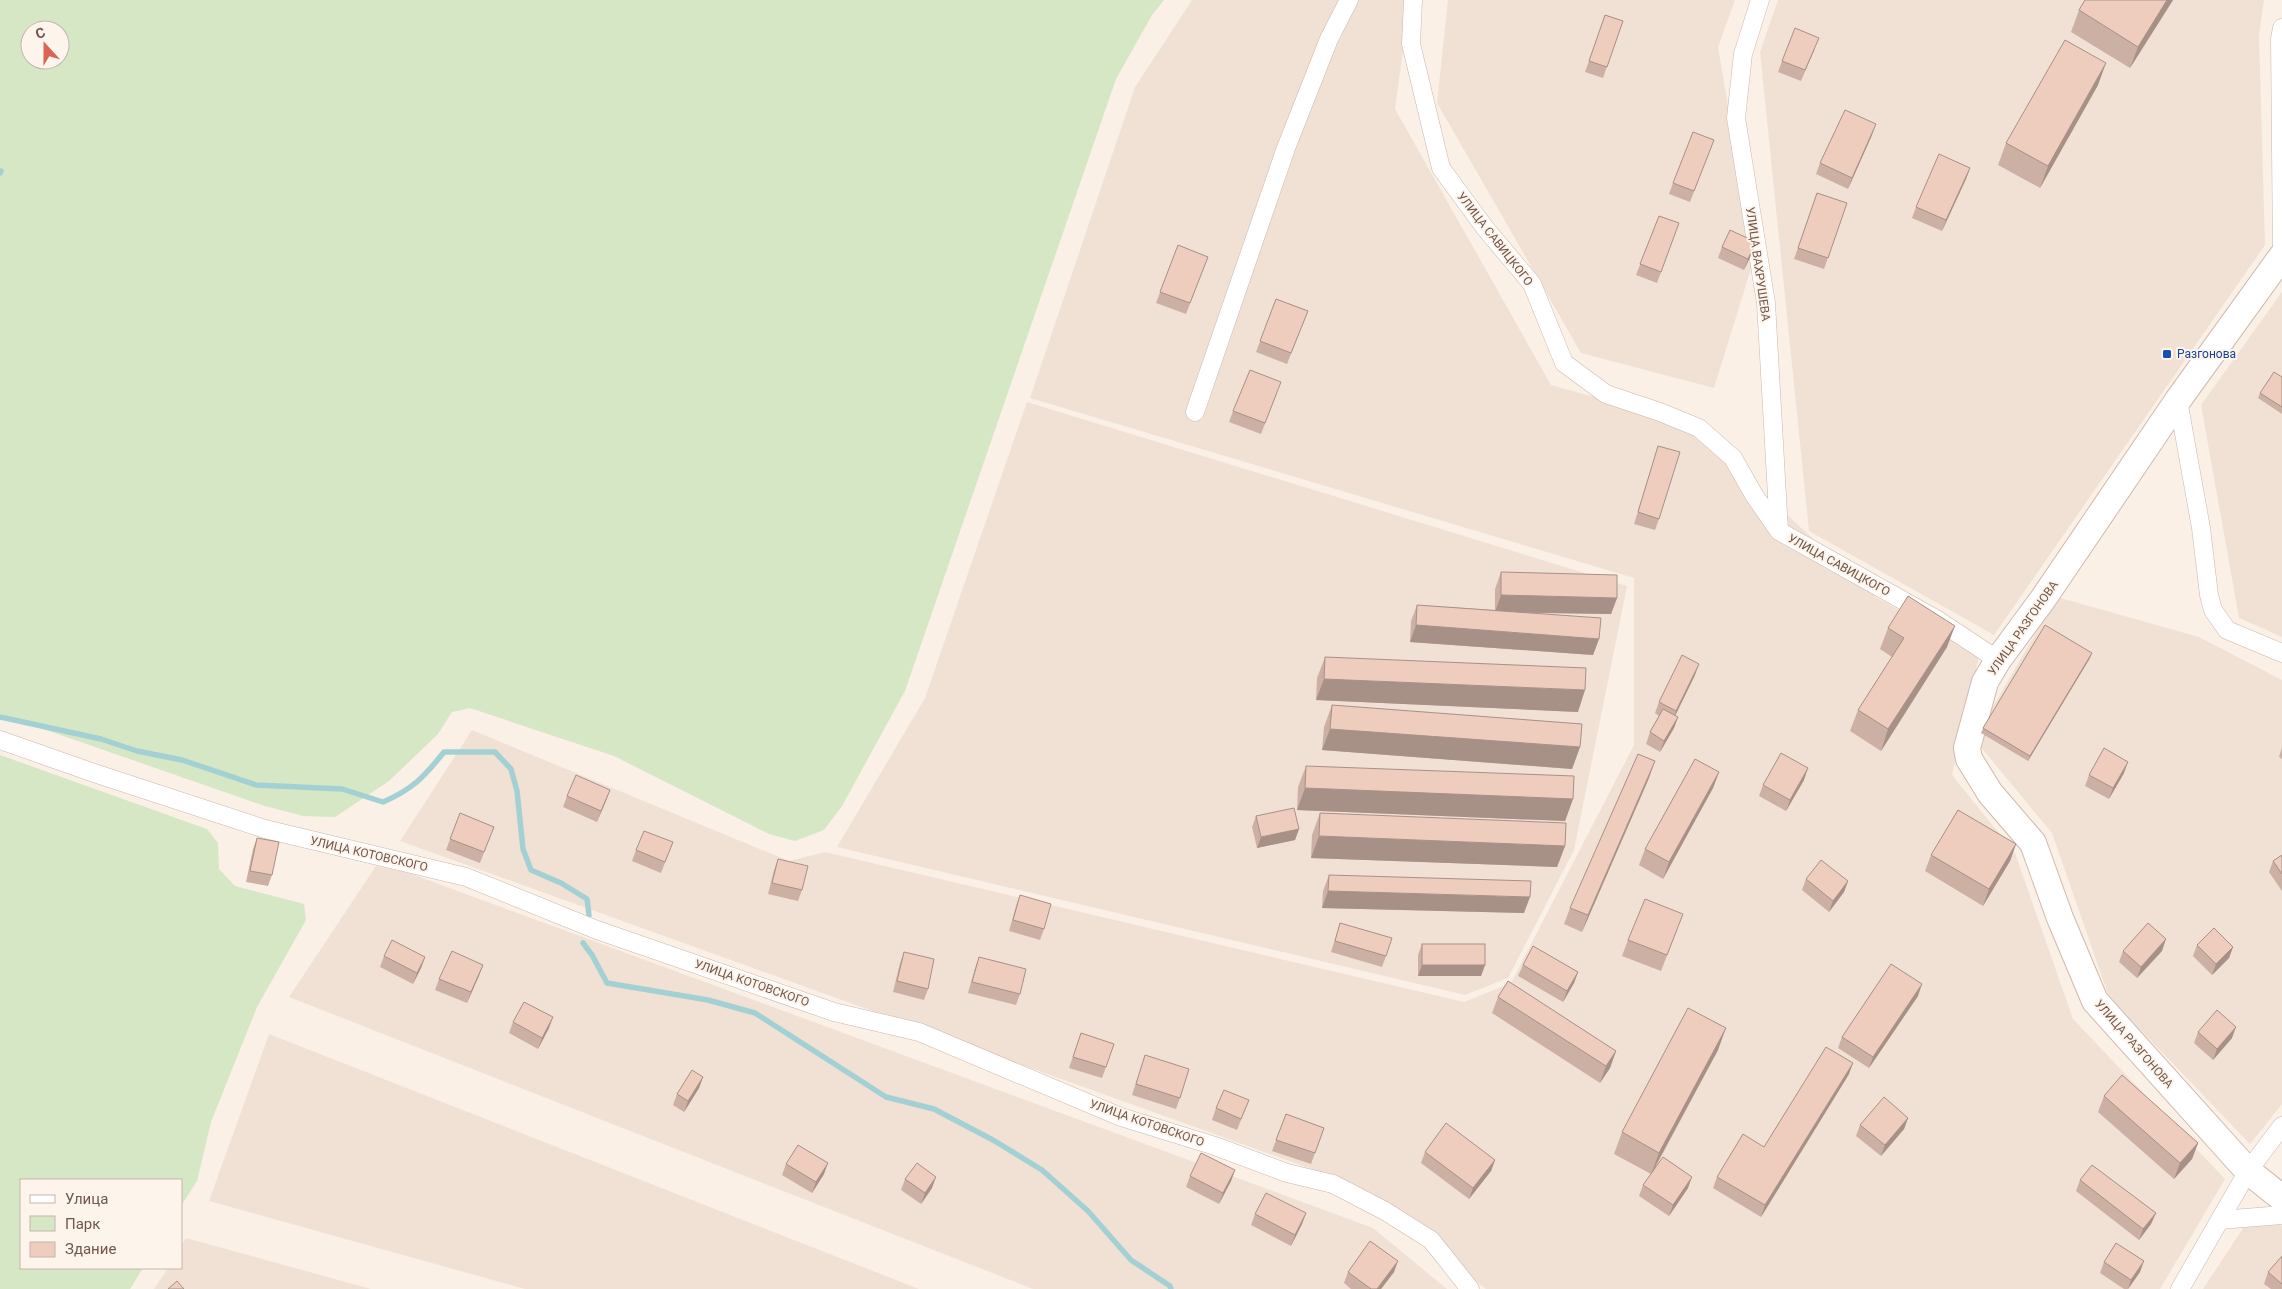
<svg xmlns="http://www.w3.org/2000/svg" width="2282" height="1289" viewBox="0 0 2282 1289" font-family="Roboto,sans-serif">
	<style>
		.residential { fill: #f1e1d5 }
		.green { fill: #d6e7c5; fill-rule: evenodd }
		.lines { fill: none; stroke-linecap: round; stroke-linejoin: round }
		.stream { stroke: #a3d1d3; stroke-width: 5.5 }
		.street-casing { stroke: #cbb7ad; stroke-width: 19 }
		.secondary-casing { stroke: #d0b9ad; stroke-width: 28 }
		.street { stroke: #fff; stroke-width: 18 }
		.secondary { stroke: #fff; stroke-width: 26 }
		.wall { fill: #cdb0a4 }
		.shaded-wall { fill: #a79086 }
		.building { fill: #eecdbf; stroke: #a79086 }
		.transit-dot { fill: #1a4fb4; stroke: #fdf5eb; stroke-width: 2 }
		.labels { text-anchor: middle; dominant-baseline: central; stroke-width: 4; stroke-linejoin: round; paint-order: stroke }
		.street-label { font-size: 12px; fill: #71564d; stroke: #fdf5eb }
		.transit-label { font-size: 12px; fill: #164399; stroke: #fdf5eb; text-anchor: start }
	</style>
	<rect width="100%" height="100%" fill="#faf0e6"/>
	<g class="residential">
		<path d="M1192,0H1410L1395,109L1551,385L1688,423L1876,597L1979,656L1952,775L2015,853L2073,1019L2225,1179L2160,1289H1486L1345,1181L400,841L472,730L789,861L825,852L1464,1002L1511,983L1634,745V578L1030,398L1135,87Z"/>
		<path d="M1448,0H1735L1718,47L1754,259L1714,388L1581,353L1437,103Z"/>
		<path d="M1778,0H2264L2259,35L2265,245L1994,635L1809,531L1760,52Z"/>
		<path d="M2282,292V637L2239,618L2201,405Z"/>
		<path d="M1027,402L1627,586L1574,850L1508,978L1465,995L837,847L925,698Z"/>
		<path d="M2057,597L2199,637L2282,680V1104L2250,1144L2109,997L2052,833L1974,739Z"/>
		<path d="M376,866L409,873L1373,1228L1447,1289H1033L289,997Z"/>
		<path d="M269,1034L919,1289H525L209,1201Z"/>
		<path d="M2257,1207L2282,1226V1289H2203Z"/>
		<path d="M186,1238L371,1289H154L168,1268H181V1246Z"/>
	</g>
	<g class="green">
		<path d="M0,0H1164L1152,15L1116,79L905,691L842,806L824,830L795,841L769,834L614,756L470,708L452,712L438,734L389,781L335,817L303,816L265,806L0,714ZM30,30H60V60H30Z"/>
		<path d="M0,755L207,829L218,843L219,869L235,886L304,904L306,920L257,1007L211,1122L197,1181L181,1206V1180H21V1268H143L130,1289H0Z"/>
	</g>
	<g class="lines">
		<g class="stream">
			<path d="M0,173L1,171"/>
			<path d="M0,717L101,739L137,751L182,760L256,785L342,789L383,802C413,789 424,777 444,752H495L511,769L517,791L523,849L531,870L561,883L587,899L589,915"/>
			<path d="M583,943L592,955L607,983L708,1000L755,1013L886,1097L934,1109L993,1140L1042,1170L1088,1211L1131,1260L1170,1286L1171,1289"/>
		</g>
		<g class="street-casing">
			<g id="street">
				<path d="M1413,0L1411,44L1441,168L1485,228L1532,284L1564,363L1606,394L1660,412L1699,428L1733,458L1754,495L1779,531L1936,619L1998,660"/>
				<path d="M1760,0L1743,54L1736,118L1766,303L1779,531"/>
				<path d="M2282,28L2280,39L2282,257"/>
				<path d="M2178,400L2201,528L2209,595L2213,610L2227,630L2282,653"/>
				<path d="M1195,412L1286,148L1329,39L1349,0"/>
				<path d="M0,740L94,773L265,829L466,877L597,930L834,1012L919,1032L1121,1117L1215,1146L1287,1173L1333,1184L1385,1211L1431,1240L1470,1289"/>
				<path d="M2220,1220L2282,1215"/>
				<path d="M2180,1289L2248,1171L2282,1126"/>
			</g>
		</g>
		<g class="secondary-casing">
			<path id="secondary" d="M2282,256L2178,400L2043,599L1998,660L1985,682L1967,748L1969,759L1990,793L2033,843L2060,918L2095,1001L2248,1171L2282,1198"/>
		</g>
		<use href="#street" class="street"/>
		<use href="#secondary" class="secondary"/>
	</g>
	<g class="wall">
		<path d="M2173,0L2130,68L2071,32L2079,10Z"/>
		<path d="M1605,15L1623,21L1603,78L1585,72Z"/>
		<path d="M1815,49L1801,81L1778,72L1782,61Z"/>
		<path d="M2098,85L2040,188L1998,165L2006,143Z"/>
		<path d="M1872,135L1848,189L1816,174L1820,163Z"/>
		<path d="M1714,140L1690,202L1669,194L1673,183Z"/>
		<path d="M1970,168L1966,179L1942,231L1912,218L1916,207Z"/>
		<path d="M1817,193L1847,203L1824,269L1794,259Z"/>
		<path d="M1659,216L1679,223L1657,283L1636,275Z"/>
		<path d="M1178,245L1208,257L1186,314L1156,303Z"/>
		<path d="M1722,247L1752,253L1744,270L1718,258Z"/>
		<path d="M1276,299L1308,311L1287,364L1256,352Z"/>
		<path d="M2282,377V414L2258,398L2260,393Z"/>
		<path d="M1277,393L1261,434L1229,422L1233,411Z"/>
		<path d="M1658,446L1659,519L1655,530L1634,524Z"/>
		<path d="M1501,572L1617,598L1611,614L1528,613L1599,639L1593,655L1410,642L1411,621L1417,605L1495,610V589Z"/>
		<path d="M1888,628L1947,647L1881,751L1850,731L1858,710L1892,657L1880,649Z"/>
		<path d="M1325,657L1578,712L1316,700L1317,678Z"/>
		<path d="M2090,658L2028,761L1981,733L1983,728Z"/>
		<path d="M1695,675L1675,716L1678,717L1674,728L1660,752L1646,744L1650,732L1659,716L1655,713L1659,702Z"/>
		<path d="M1332,705L1580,747L1572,769L1322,750L1324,727Z"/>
		<path d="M2282,747V759L2279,757Z"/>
		<path d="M1306,766L1573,799L1565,821L1297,810L1298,787Z"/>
		<path d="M1719,772L1713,788L1663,879L1639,865L1645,849Z"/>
		<path d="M2124,773L2109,799L2085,786L2089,775Z"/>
		<path d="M1649,778L1582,932L1564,924L1570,908Z"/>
		<path d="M1804,780L1786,811L1759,796L1763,785Z"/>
		<path d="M610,790L597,822L563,807L567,796Z"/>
		<path d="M460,813L494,827L480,863L446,850Z"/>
		<path d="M1320,813L1565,846L1557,867L1311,858L1312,835Z"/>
		<path d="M1256,816L1299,829L1295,840L1257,848L1252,827Z"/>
		<path d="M257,838L272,875L268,886L246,882L253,849Z"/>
		<path d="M673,842L661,873L632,861L636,850Z"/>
		<path d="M2016,844L2010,861L1983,906L1925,871L1931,855Z"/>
		<path d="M2282,855V891L2269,872L2273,861Z"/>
		<path d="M778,859L802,890L798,901L768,894L774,870Z"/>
		<path d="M1329,875L1524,913L1322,908L1323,891Z"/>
		<path d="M1806,879L1848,881L1844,892L1829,912L1802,890Z"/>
		<path d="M1020,895L1044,929L1040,940L1009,931L1016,906Z"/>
		<path d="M1340,923L1386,956L1382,967L1331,952Z"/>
		<path d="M1677,930L1661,971L1622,956L1628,940Z"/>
		<path d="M1422,944L1485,965L1481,976H1418V955Z"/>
		<path d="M2197,945L2233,947L2229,958L2212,975L2193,956Z"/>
		<path d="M2123,951H2162L2137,978L2119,962Z"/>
		<path d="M904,952L928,989L924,1000L893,992L900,963Z"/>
		<path d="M384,956L425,957L421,968L413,984L380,967Z"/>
		<path d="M979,957L1020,994L1016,1005L968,993L975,968Z"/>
		<path d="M483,965L467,1003L435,990L439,979Z"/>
		<path d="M1523,965L1578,972L1574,983L1563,1002L1518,976Z"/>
		<path d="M1918,996L1869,1068L1838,1048L1842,1037Z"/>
		<path d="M1498,997L1616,1051L1610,1068L1600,1083L1492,1013Z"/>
		<path d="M513,1022L549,1028L538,1049L509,1033Z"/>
		<path d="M2198,1032L2232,1038L2213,1060L2194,1043Z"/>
		<path d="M1081,1033L1106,1067L1102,1078L1069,1068Z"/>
		<path d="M1718,1050L1655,1168L1688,1188L1669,1216L1639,1196L1643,1185L1651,1174L1614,1154L1622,1132Z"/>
		<path d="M1145,1055L1180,1098L1176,1109L1132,1095Z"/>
		<path d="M1849,1074L1761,1217L1713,1188L1717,1177L1764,1147Z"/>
		<path d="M703,1077L699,1088L684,1112L673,1105L677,1094Z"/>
		<path d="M2104,1096L2198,1143L2192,1159L2174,1179L2098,1112Z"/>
		<path d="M1249,1100L1237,1130L1212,1120L1216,1108Z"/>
		<path d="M1286,1114L1324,1128L1311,1164L1272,1151Z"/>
		<path d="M1908,1118L1904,1129L1881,1156L1856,1136L1860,1125Z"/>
		<path d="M1425,1152L1495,1160L1491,1171L1469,1199L1421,1163Z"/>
		<path d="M786,1164L824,1174L812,1193L782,1175Z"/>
		<path d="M1235,1170L1231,1181L1219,1204L1186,1187L1190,1176Z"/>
		<path d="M905,1179L932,1188L921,1204L901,1190Z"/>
		<path d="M2080,1180L2156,1213L2151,1224L2139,1240L2076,1191Z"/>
		<path d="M1306,1213L1302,1224L1291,1246L1251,1225L1255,1214Z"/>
		<path d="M2282,1256V1289H2271L2264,1284L2268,1272Z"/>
		<path d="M2104,1262L2140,1272L2128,1289H2124L2100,1273Z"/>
		<path d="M1348,1272H1394L1381,1289H1351L1344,1283Z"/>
	</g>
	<g class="shaded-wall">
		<path d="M2167,0H2173L2130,68L2138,47Z"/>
		<path d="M2106,63L2098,85L2040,188L2048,166Z"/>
		<path d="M1876,124L1872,135L1848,189L1852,178Z"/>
		<path d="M1970,168L1966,179L1942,231L1946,220Z"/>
		<path d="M1756,242L1752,253L1744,270L1748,259Z"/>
		<path d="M1501,595L1617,598L1611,614L1495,612Z"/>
		<path d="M1416,625L1599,639L1593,655L1410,642Z"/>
		<path d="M1955,626L1947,647L1881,751L1888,729Z"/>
		<path d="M2092,653L2090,658L2028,761L2030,756Z"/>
		<path d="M1699,664L1695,675L1672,722L1676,711Z"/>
		<path d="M1324,679L1585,690L1578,712L1316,700Z"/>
		<path d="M1678,717L1674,728L1660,752L1664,741Z"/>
		<path d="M1330,729L1580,747L1572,769L1322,750Z"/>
		<path d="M1655,761L1649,778L1582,932L1588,915Z"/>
		<path d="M2128,762L2124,773L2109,799L2113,788Z"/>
		<path d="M1808,768L1804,780L1786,811L1790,800Z"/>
		<path d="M1719,772L1713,788L1663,879L1669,862Z"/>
		<path d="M1305,788L1573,799L1565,821L1297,810Z"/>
		<path d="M610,790L606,801L597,822L601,811Z"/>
		<path d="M1299,829L1295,840L1257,848L1261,837Z"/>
		<path d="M1319,836L1565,846L1557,867L1311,858Z"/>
		<path d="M2016,844L2010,861L1983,906L1989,889Z"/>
		<path d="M1848,881L1844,892L1829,912L1833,901Z"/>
		<path d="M1328,891L1530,897L1524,913L1322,908Z"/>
		<path d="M2166,939L2162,951L2137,978L2141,967Z"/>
		<path d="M2233,947L2229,958L2212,975L2216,964Z"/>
		<path d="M425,957L421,968L413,984L417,973Z"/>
		<path d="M483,965L479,976L467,1003L471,992Z"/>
		<path d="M1422,965H1485L1481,976H1418Z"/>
		<path d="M1578,972L1574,983L1563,1002L1567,991Z"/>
		<path d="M1922,984L1918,996L1869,1068L1873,1057Z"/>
		<path d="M553,1017L549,1028L538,1049L542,1038Z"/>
		<path d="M2236,1027L2232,1038L2213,1060L2217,1049Z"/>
		<path d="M1726,1028L1718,1050L1651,1174L1659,1153Z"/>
		<path d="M1616,1051L1610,1068L1600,1083L1606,1066Z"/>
		<path d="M1853,1063L1849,1074L1761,1217L1765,1205Z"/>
		<path d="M703,1077L699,1088L684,1112L688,1101Z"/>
		<path d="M1908,1118L1904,1129L1881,1156L1885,1145Z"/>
		<path d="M2198,1143L2192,1159L2174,1179L2180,1163Z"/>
		<path d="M1495,1160L1491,1171L1469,1199L1473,1188Z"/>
		<path d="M828,1163L824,1174L812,1193L816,1182Z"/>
		<path d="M1235,1170L1231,1181L1219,1204L1223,1193Z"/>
		<path d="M936,1177L932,1188L921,1204L925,1193Z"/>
		<path d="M1692,1177L1688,1188L1669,1216L1673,1205Z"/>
		<path d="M1306,1213L1302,1224L1291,1246L1295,1235Z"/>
		<path d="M2156,1213L2151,1224L2139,1240L2143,1229Z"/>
		<path d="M1398,1261L1394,1272L1381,1289H1377Z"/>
		<path d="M2144,1261L2140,1272L2128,1289L2131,1280Z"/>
	</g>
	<g class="building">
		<path d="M2085,0H2167L2138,47L2079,10Z"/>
		<path d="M1605,15L1623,21L1607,67L1589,61Z"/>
		<path d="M1795,28L1819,38L1805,70L1782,61Z"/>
		<path d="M2065,40L2106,63L2048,166L2006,143Z"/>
		<path d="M1845,110L1876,124L1852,178L1820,163Z"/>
		<path d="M1693,132L1714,140L1694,191L1673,183Z"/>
		<path d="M1939,154L1970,168L1946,220L1916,207Z"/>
		<path d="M1817,193L1847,203L1828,258L1798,248Z"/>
		<path d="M1659,216L1679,223L1661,272L1640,264Z"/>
		<path d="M1730,230L1756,242L1748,259L1722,247Z"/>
		<path d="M1178,245L1208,257L1190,303L1160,292Z"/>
		<path d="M1276,299L1308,311L1291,353L1260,341Z"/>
		<path d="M1250,370L1281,382L1265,423L1233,411Z"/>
		<path d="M2274,372L2282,377V407L2260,393Z"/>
		<path d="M1658,446L1680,452L1659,519L1638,512Z"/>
		<path d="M1501,572L1617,575V598L1501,595Z"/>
		<path d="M1908,596L1955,626L1888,729L1858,710L1904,638L1888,628Z"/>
		<path d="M1417,605L1601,618L1599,639L1416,625Z"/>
		<path d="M2045,625L2092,653L2030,756L1983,728Z"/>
		<path d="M1682,655L1699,664L1676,711L1659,702Z"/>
		<path d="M1325,657L1586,668L1585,690L1324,679Z"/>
		<path d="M1332,705L1582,724L1580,747L1330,729Z"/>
		<path d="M1663,709L1678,717L1664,741L1650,732Z"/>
		<path d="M2104,748L2128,762L2113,788L2089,775Z"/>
		<path d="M1781,753L1808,768L1790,800L1763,785Z"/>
		<path d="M1638,754L1655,761L1588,915L1570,908Z"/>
		<path d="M1695,759L1719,772L1669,862L1645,849Z"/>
		<path d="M1306,766L1574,776L1573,799L1305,788Z"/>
		<path d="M576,775L610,790L601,811L567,796Z"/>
		<path d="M1294,808L1299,829L1261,837L1256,816Z"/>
		<path d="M1958,810L2016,844L1989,889L1931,855Z"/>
		<path d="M460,813L494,827L484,852L450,839Z"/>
		<path d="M1320,813L1566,823L1565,846L1319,836Z"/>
		<path d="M644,831L673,842L665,862L636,850Z"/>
		<path d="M257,838L279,842L272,875L250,871Z"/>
		<path d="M2282,855V874L2273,861Z"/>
		<path d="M778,859L808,866L802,890L772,883Z"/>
		<path d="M1821,860L1848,881L1833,901L1806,879Z"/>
		<path d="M1329,875L1531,881L1530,897L1328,891Z"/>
		<path d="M1020,895L1051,904L1044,929L1013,920Z"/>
		<path d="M1645,899L1683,914L1667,955L1628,940Z"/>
		<path d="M1340,923L1392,938L1386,956L1335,941Z"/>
		<path d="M2148,923L2166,939L2141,967L2123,951Z"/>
		<path d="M2214,928L2233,947L2216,964L2197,945Z"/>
		<path d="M392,940L425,957L417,973L384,956Z"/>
		<rect x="1422" y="944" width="63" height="21"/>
		<path d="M1533,946L1578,972L1567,991L1523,965Z"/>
		<path d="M452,951L483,965L471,992L439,979Z"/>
		<path d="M904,952L934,959L928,989L897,981Z"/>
		<path d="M979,957L1026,969L1020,994L972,982Z"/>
		<path d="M1891,964L1922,984L1873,1057L1842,1037Z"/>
		<path d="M1508,981L1616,1051L1606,1066L1498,997Z"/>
		<path d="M524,1002L553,1017L542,1038L513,1022Z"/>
		<path d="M1688,1008L1726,1028L1659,1153L1622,1132Z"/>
		<path d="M2217,1010L2236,1027L2217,1049L2198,1032Z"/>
		<path d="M1081,1033L1114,1044L1106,1067L1073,1057Z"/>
		<path d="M1826,1047L1853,1063L1765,1205L1717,1177L1743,1134L1764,1147Z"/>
		<path d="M1145,1055L1189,1069L1180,1098L1136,1084Z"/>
		<path d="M692,1070L703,1077L688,1101L677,1094Z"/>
		<path d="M2122,1075L2198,1143L2180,1163L2104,1096Z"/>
		<path d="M1224,1090L1249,1100L1241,1119L1216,1108Z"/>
		<path d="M1884,1097L1908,1118L1885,1145L1860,1125Z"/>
		<path d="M1286,1114L1324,1128L1315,1153L1276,1140Z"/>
		<path d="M1446,1123L1495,1160L1473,1188L1425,1152Z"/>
		<path d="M798,1145L828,1163L816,1182L786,1164Z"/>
		<path d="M1201,1153L1235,1170L1223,1193L1190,1176Z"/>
		<path d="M1663,1157L1692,1177L1673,1205L1643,1185Z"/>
		<path d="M917,1163L936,1177L925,1193L905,1179Z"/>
		<path d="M2092,1165L2156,1213L2143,1229L2080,1180Z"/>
		<path d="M1266,1193L1306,1213L1295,1235L1255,1214Z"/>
		<path d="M1370,1241L1398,1261L1377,1289H1371L1348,1272Z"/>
		<path d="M2116,1243L2144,1261L2131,1280L2104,1262Z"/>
		<path d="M2282,1256V1284L2268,1272Z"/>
		<path d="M177,1281L184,1289H168Z"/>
	</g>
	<rect class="transit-dot" x="2162" y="349" width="10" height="10" rx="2.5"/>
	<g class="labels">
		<g class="street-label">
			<text transform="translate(1495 239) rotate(52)">УЛИЦА САВИЦКОГО</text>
			<text transform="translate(1758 264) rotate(82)">УЛИЦА ВАХРУШЕВА</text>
			<text transform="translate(1839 565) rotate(29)">УЛИЦА САВИЦКОГО</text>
			<text transform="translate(2023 628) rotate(-55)">УЛИЦА РАЗГОНОВА</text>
			<text transform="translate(369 854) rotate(13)">УЛИЦА КОТОВСКОГО</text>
			<text transform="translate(752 983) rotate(19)">УЛИЦА КОТОВСКОГО</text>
			<text transform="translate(2134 1044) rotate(49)">УЛИЦА РАЗГОНОВА</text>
			<text transform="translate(1147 1123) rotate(19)">УЛИЦА КОТОВСКОГО</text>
		</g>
		<g class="transit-label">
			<text x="2177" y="354">Разгонова</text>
		</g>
	</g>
	<rect x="20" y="1179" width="162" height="90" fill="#fdf5eb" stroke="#c5b5ac"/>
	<rect x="30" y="1195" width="25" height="8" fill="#ffffff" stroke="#c5b5ac"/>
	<text x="65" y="1204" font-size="15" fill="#71564d">Улица</text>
	<rect x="30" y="1216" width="25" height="15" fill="#d6e7c5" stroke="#c5b5ac"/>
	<text x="65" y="1229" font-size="15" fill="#71564d">Парк</text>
	<rect x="30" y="1242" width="25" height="15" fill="#eecdbf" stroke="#c5b5ac"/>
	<text x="65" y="1254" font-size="15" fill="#71564d">Здание</text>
	<g transform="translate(45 45) rotate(339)"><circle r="24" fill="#fdf5eb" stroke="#c5b5ac"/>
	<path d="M0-4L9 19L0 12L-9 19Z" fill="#da6555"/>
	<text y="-8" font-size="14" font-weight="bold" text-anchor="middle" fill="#71564d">С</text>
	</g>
</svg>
